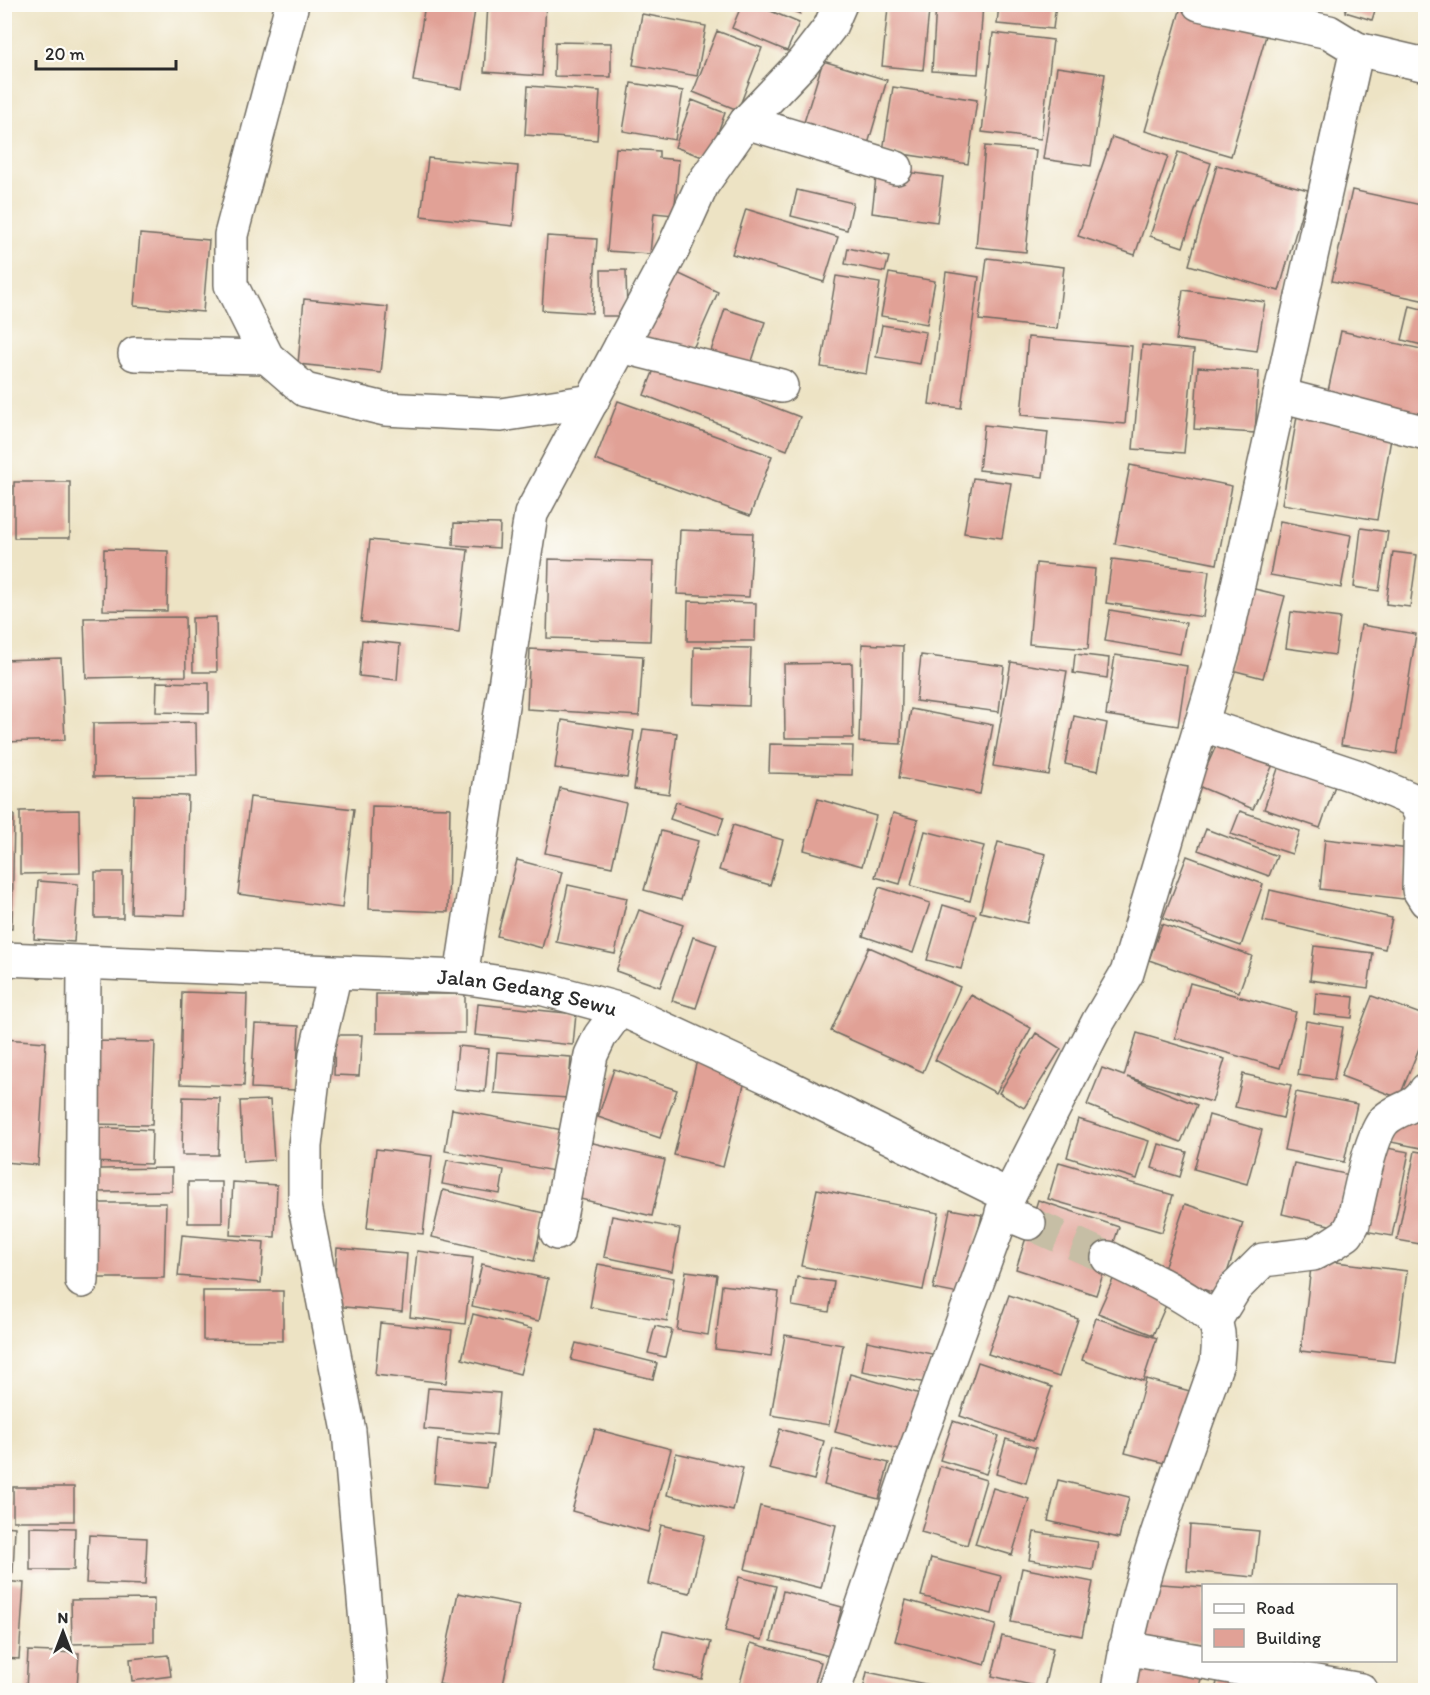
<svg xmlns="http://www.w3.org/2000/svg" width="1430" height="1695" viewBox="0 0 1430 1695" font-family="Itim,sans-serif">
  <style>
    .building { fill: #e1a196 }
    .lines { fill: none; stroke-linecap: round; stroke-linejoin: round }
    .minor-tunnel { stroke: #c6bea5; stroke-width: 33; stroke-dasharray: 33 16; stroke-linecap: butt }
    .minor-casing { stroke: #6f6b61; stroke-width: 36 }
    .minor { stroke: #fff; stroke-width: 33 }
    .labels { text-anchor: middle; stroke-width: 4.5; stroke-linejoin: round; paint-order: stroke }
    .street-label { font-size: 22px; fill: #2b2b2b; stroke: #fdfcf7 }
  </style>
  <rect width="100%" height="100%" fill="#fdfcf7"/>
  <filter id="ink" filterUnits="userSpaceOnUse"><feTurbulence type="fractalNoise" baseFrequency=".0167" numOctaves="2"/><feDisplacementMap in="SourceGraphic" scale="12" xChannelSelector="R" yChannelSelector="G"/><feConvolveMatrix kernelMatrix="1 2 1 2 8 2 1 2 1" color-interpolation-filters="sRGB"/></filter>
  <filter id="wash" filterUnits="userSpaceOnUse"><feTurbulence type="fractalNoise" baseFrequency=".008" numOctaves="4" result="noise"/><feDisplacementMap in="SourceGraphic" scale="24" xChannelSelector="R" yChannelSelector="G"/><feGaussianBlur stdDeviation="1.35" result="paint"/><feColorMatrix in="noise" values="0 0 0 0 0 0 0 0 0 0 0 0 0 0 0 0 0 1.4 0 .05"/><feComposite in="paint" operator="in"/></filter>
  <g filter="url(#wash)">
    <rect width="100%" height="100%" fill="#ede3c4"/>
    <g id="blocks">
      <path class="building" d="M 317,4 L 361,4 L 361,8 L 317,8 Z
        M 425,4 L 476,4 L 462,89 L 413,81 Z
        M 488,4 L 546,4 L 542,76 L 484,72 Z
        M 742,4 L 754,4 L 799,23 L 787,51 L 732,28 Z
        M 778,4 L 804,4 L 800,14 Z
        M 936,4 L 983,4 L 978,74 L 932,71 Z
        M 999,4 L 1056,4 L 1053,29 L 997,24 Z
        M 1347,4 L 1377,4 L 1372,20 L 1345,12 Z
        M 888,7 L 929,11 L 923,70 L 882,66 Z
        M 1181,7 L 1267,32 L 1231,156 L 1145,131 Z
        M 642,14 L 706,26 L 697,76 L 633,65 Z
        M 717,31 L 762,48 L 738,110 L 693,92 Z
        M 993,33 L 1053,40 L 1041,139 L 982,132 Z
        M 555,42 L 611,43 L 611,77 L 554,76 Z
        M 823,61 L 887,80 L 866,151 L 801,132 Z
        M 1057,67 L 1105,74 L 1091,166 L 1043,159 Z
        M 631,83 L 683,91 L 675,140 L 623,131 Z
        M 528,86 L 600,91 L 597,140 L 525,135 Z
        M 893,87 L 977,100 L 968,164 L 883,151 Z
        M 692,100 L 725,113 L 708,159 L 675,147 Z
        M 1112,137 L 1168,156 L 1135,255 L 1078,236 Z
        M 985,146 L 1036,150 L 1026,252 L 976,247 Z
        M 616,148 L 659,151 L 659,158 L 679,160 L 674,215 L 654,213 L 650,254 L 607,251 Z
        M 1178,152 L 1211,163 L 1183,247 L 1150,236 Z
        M 428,158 L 518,166 L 513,226 L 421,216 Z
        M 1217,165 L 1308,190 L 1279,291 L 1189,265 Z
        M 877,168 L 943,177 L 937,222 L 872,213 Z
        M 797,190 L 853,203 L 847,230 L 791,216 Z
        M 1352,190 L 1426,206 L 1426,301 L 1332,281 Z
        M 746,209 L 838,237 L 824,282 L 732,254 Z
        M 140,234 L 209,240 L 203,312 L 134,306 Z
        M 547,236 L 597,239 L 592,313 L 542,310 Z
        M 848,248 L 889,257 L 885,272 L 845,264 Z
        M 987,258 L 1064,267 L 1057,329 L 979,320 Z
        M 601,270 L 626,270 L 627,316 L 602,316 Z
        M 673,271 L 718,292 L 688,360 L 642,339 Z
        M 946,272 L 979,277 L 961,408 L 929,404 Z
        M 889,273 L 935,281 L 927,324 L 881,316 Z
        M 836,276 L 880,283 L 866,374 L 821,367 Z
        M 1183,290 L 1265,302 L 1257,351 L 1176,340 Z
        M 304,299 L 388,307 L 381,373 L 298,364 Z
        M 1410,306 L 1426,310 L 1426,346 L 1402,340 Z
        M 725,309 L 765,322 L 748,373 L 708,360 Z
        M 882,325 L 926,332 L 920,364 L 876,357 Z
        M 1341,331 L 1426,350 L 1426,427 L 1325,405 Z
        M 1028,337 L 1132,346 L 1125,424 L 1021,415 Z
        M 1142,345 L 1194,350 L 1184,453 L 1133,449 Z
        M 657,362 L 800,417 L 787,450 L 644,395 Z
        M 1198,367 L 1259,371 L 1255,433 L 1194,429 Z
        M 618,401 L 772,456 L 750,516 L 595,460 Z
        M 1297,416 L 1392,433 L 1377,520 L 1282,504 Z
        M 984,425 L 1048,432 L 1043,477 L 979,470 Z
        M 1130,465 L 1232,486 L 1217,564 L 1115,544 Z
        M 973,478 L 1011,483 L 1002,538 L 964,533 Z
        M 14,482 L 70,482 L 70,538 L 14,538 Z
        M 1280,521 L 1351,535 L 1341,588 L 1270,575 Z
        M 454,523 L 500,524 L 499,548 L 453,545 Z
        M 1361,528 L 1388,532 L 1379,591 L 1354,587 Z
        M 680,530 L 753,533 L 749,597 L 677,594 Z
        M 370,540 L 468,550 L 459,632 L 361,622 Z
        M 104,549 L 168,551 L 167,611 L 103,610 Z
        M 1393,552 L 1417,555 L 1410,607 L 1386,604 Z
        M 549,559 L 653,562 L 650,641 L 547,638 Z
        M 1112,559 L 1209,571 L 1203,617 L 1106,603 Z
        M 1036,563 L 1095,569 L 1088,649 L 1029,644 Z
        M 1250,588 L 1285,596 L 1263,678 L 1228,669 Z
        M 688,601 L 756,603 L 755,641 L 687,641 Z
        M 1110,610 L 1186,623 L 1180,654 L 1105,641 Z
        M 1291,612 L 1340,618 L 1335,655 L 1286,648 Z
        M 185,617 L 186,676 L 86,678 L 84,618 Z
        M 216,617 L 217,672 L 193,672 L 192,618 Z
        M 1361,625 L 1416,634 L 1397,754 L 1341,745 Z
        M 362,640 L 400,644 L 397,680 L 359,676 Z
        M 862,644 L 903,646 L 901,744 L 859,742 Z
        M 694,647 L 751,648 L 749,706 L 693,704 Z
        M 530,649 L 643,656 L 639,716 L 527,709 Z
        M 1075,654 L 1109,658 L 1107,678 L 1073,673 Z
        M 921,655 L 1004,666 L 999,712 L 916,701 Z
        M 1115,655 L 1187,666 L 1178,726 L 1106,715 Z
        M 61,658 L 65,740 L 4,742 L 4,660 Z
        M 1011,662 L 1067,671 L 1049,775 L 993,766 Z
        M 852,663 L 853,738 L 785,738 L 784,664 Z
        M 157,682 L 209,683 L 209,713 L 156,712 Z
        M 911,709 L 993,725 L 980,794 L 899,778 Z
        M 1074,716 L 1107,723 L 1098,771 L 1065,764 Z
        M 562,720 L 634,731 L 627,778 L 555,768 Z
        M 196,722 L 197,776 L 93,777 L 93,723 Z
        M 643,729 L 677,733 L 669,794 L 634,789 Z
        M 1220,737 L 1275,760 L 1253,809 L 1198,786 Z
        M 770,744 L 853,746 L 852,775 L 769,773 Z
        M 1282,757 L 1338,777 L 1320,828 L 1264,809 Z
        M 560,788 L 626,803 L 612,867 L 545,853 Z
        M 134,795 L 188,796 L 185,915 L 131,913 Z
        M 250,797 L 354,809 L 342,908 L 238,894 Z
        M 818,799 L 876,816 L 862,866 L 804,850 Z
        M 676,802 L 724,817 L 718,835 L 670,819 Z
        M 372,806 L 450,808 L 448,912 L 369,909 Z
        M 79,810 L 80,873 L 20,874 L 20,811 Z
        M 1240,811 L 1300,831 L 1292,854 L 1231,834 Z
        M 893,813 L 918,820 L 900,884 L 875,877 Z
        M 4,815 L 14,815 L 12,929 L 4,929 Z
        M 733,825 L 783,840 L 770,885 L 719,870 Z
        M 1206,829 L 1277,856 L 1269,876 L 1198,850 Z
        M 661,831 L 698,841 L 681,900 L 644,890 Z
        M 925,831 L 984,846 L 970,901 L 911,886 Z
        M 1325,839 L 1409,849 L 1403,899 L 1320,889 Z
        M 998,842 L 1046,854 L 1027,923 L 980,912 Z
        M 1187,856 L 1263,884 L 1241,946 L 1163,918 Z
        M 517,860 L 562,872 L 542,948 L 497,936 Z
        M 95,872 L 123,872 L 123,918 L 95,918 Z
        M 38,881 L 78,884 L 74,942 L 34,939 Z
        M 568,885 L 627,898 L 615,954 L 556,942 Z
        M 879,887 L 930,903 L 913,953 L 863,936 Z
        M 1270,890 L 1392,918 L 1385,949 L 1263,921 Z
        M 943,905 L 976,915 L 961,969 L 927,960 Z
        M 639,910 L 683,925 L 660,987 L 616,971 Z
        M 1162,924 L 1252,956 L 1239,992 L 1149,960 Z
        M 693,937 L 717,945 L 696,1008 L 672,1001 Z
        M 1314,946 L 1373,953 L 1368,988 L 1310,980 Z
        M 869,947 L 960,987 L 923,1072 L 831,1031 Z
        M 1190,983 L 1296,1012 L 1280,1068 L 1175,1038 Z
        M 182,992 L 247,994 L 244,1086 L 180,1084 Z
        M 1316,993 L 1354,997 L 1352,1018 L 1314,1014 Z
        M 376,994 L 465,994 L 465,1033 L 376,1033 Z
        M 971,995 L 1031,1028 L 996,1093 L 935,1060 Z
        M 1372,996 L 1426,1016 L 1426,1031 L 1399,1098 L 1341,1076 Z
        M 478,1004 L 576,1014 L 573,1045 L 475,1035 Z
        M 1306,1021 L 1343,1027 L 1334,1080 L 1298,1075 Z
        M 255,1024 L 299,1026 L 296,1090 L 251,1088 Z
        M 1036,1033 L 1061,1049 L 1024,1108 L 999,1093 Z
        M 1137,1033 L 1225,1059 L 1212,1102 L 1127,1077 L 1197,1105 L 1181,1142 L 1087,1105 L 1102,1068 L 1124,1076 Z
        M 335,1035 L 362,1035 L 359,1076 L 334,1075 Z
        M 4,1039 L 46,1042 L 38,1165 L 4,1162 Z
        M 90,1041 L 155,1042 L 152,1125 L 87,1124 Z
        M 458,1046 L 489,1049 L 485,1092 L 454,1089 Z
        M 497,1052 L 571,1057 L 568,1098 L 494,1093 Z
        M 697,1060 L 747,1073 L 723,1167 L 674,1155 Z
        M 614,1069 L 677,1090 L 660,1138 L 598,1117 Z
        M 1243,1074 L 1291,1085 L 1283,1118 L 1235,1107 Z
        M 1296,1092 L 1357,1104 L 1344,1162 L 1284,1150 Z
        M 183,1097 L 220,1098 L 218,1155 L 182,1155 Z
        M 270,1100 L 274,1160 L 243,1162 L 240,1101 Z
        M 452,1109 L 568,1131 L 559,1172 L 445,1151 Z
        M 1209,1115 L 1262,1130 L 1247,1184 L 1194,1169 Z
        M 1395,1118 L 1426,1124 L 1426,1149 L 1391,1142 Z
        M 1078,1119 L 1149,1141 L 1137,1179 L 1067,1157 Z
        M 90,1127 L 152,1130 L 151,1164 L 89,1162 Z
        M 589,1142 L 665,1160 L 652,1216 L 576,1198 Z
        M 1159,1144 L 1187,1152 L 1180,1177 L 1152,1168 Z
        M 1376,1146 L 1409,1152 L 1392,1236 L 1359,1230 Z
        M 376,1149 L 432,1156 L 423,1234 L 367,1228 Z
        M 1415,1151 L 1426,1153 L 1426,1245 L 1397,1240 Z
        M 447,1160 L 504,1170 L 500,1194 L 442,1184 Z
        M 1059,1162 L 1173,1195 L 1162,1232 L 1048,1199 Z
        M 1294,1163 L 1350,1175 L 1338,1227 L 1282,1214 Z
        M 172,1168 L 172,1191 L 99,1192 L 99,1169 Z
        M 188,1182 L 222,1182 L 222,1223 L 188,1223 Z
        M 233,1182 L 277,1185 L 275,1237 L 230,1235 Z
        M 817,1189 L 939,1213 L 923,1290 L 801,1266 Z
        M 443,1190 L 544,1213 L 534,1261 L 432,1237 Z
        M 1038,1200 L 1119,1227 L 1096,1295 L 1016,1269 Z
        M 93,1203 L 166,1203 L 164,1278 L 93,1278 Z
        M 1185,1204 L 1243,1223 L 1220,1295 L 1162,1275 Z
        M 950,1209 L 982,1215 L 964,1295 L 933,1289 Z
        M 612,1216 L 680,1229 L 672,1271 L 604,1257 Z
        M 182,1235 L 264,1242 L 261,1283 L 178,1276 Z
        M 337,1248 L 407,1254 L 402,1312 L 333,1306 Z
        M 417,1251 L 473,1258 L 465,1324 L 410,1317 Z
        M 1312,1259 L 1407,1271 L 1395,1362 L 1301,1351 Z
        M 482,1264 L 548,1279 L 539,1321 L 472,1306 Z
        M 598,1264 L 674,1278 L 667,1321 L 590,1307 Z
        M 686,1271 L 717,1275 L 708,1335 L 677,1330 Z
        M 1115,1275 L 1170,1296 L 1153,1335 L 1098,1313 Z
        M 797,1277 L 834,1282 L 829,1312 L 792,1306 Z
        M 722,1285 L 779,1292 L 771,1356 L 715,1349 Z
        M 203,1291 L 283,1291 L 283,1341 L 203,1340 Z
        M 1009,1295 L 1078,1319 L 1059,1377 L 988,1354 Z
        M 473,1314 L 532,1329 L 520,1374 L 462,1359 Z
        M 1096,1318 L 1157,1338 L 1143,1381 L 1082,1360 Z
        M 380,1323 L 452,1330 L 446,1383 L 375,1375 Z
        M 655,1326 L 672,1330 L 665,1357 L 648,1353 Z
        M 785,1335 L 843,1345 L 829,1425 L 771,1415 Z
        M 867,1341 L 932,1354 L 926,1383 L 862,1371 Z
        M 576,1343 L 657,1363 L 653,1379 L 571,1360 Z
        M 978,1362 L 1052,1387 L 1033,1441 L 960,1416 Z
        M 850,1374 L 924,1395 L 909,1452 L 835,1432 Z
        M 1146,1379 L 1197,1393 L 1176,1466 L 1125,1453 Z
        M 428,1388 L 500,1393 L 496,1435 L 424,1429 Z
        M 953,1421 L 999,1436 L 986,1474 L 940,1460 Z
        M 595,1429 L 671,1449 L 648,1532 L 572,1511 Z
        M 780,1429 L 824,1441 L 814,1480 L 769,1469 Z
        M 1006,1439 L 1036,1448 L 1026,1483 L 996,1474 Z
        M 438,1440 L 493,1445 L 488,1488 L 434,1483 Z
        M 833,1449 L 889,1463 L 879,1499 L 824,1485 Z
        M 676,1453 L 743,1468 L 733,1511 L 667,1495 Z
        M 940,1466 L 986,1480 L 967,1545 L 921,1532 Z
        M 1058,1480 L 1129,1497 L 1119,1538 L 1048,1521 Z
        M 13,1487 L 74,1487 L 74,1521 L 13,1521 Z
        M 993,1488 L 1029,1499 L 1012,1555 L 975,1544 Z
        M 760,1506 L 836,1525 L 821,1588 L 745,1569 Z
        M 661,1525 L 704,1535 L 690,1593 L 648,1584 Z
        M 1190,1525 L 1259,1531 L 1254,1577 L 1187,1571 Z
        M 4,1526 L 15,1527 L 13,1573 L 4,1572 Z
        M 30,1527 L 75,1528 L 74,1570 L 30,1570 Z
        M 1034,1532 L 1098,1542 L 1093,1570 L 1029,1560 Z
        M 89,1535 L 147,1538 L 145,1585 L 86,1583 Z
        M 931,1558 L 1001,1576 L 992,1614 L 921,1596 Z
        M 1022,1568 L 1093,1582 L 1082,1636 L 1011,1622 Z
        M 739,1577 L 776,1586 L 762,1640 L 725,1631 Z
        M 4,1581 L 24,1583 L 19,1659 L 4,1658 Z
        M 1146,1583 L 1204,1587 L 1204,1644 L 1142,1640 Z
        M 783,1591 L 842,1607 L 829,1656 L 771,1641 Z
        M 458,1593 L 519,1605 L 502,1690 L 472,1690 L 439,1684 Z
        M 154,1599 L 154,1642 L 72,1644 L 71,1600 Z
        M 906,1600 L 996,1625 L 985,1665 L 895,1641 Z
        M 663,1631 L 711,1642 L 702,1679 L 654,1669 Z
        M 1002,1636 L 1053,1648 L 1044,1688 L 992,1676 Z
        M 751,1643 L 821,1662 L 813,1690 L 738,1690 Z
        M 28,1651 L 79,1653 L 77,1690 L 26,1690 Z
        M 168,1655 L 171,1676 L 132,1681 L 130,1659 Z
        M 1142,1656 L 1203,1672 L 1198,1690 L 1133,1690 Z
        M 867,1672 L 950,1689 L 950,1690 L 863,1690 Z
        M 1219,1674 L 1277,1690 L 1215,1690 Z"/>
    </g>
  </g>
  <g filter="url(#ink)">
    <use href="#blocks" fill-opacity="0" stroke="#6f6b61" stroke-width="1.5"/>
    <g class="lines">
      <path class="minor-tunnel" d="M 1029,1223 L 1108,1258"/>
      <defs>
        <g id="minor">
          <path d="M 292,4 L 231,235 L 231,285 L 267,357 L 305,390 L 385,409 L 501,415 L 592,401"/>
          <path d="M 1357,49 L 1426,65"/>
          <path d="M 746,122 L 896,168"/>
          <path d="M 621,346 L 781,386"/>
          <path d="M 135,354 L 267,357"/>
          <path d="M 1280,395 L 1426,433"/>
          <path d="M 1201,724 L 1359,777 L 1413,800 L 1421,814 L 1419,890 L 1426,901"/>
          <path id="s1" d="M 4,959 L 461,977 L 544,989 L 625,1011 L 770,1078 L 1009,1196"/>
          <path d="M 335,973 L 316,1054 L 305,1146 L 305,1206 L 349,1431 L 372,1690"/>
          <path d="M 461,977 L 531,514 L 674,247 L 702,185 L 746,122 L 803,62 L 830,27 L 840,4"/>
          <path d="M 1002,1212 L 1029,1223"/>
          <path d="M 557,1233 L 591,1055 L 600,1036 L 619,1010"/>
          <path d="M 1108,1258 C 1133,1270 1198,1300 1214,1321 C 1221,1332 1218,1351 1217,1363 C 1180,1471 1135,1577 1119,1690"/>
          <path d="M 82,1281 L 84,964"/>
          <path d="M 1214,1322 L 1235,1288 L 1263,1260 L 1313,1254 L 1332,1244 L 1347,1234 L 1353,1224 C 1358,1202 1370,1135 1385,1120 C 1399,1107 1416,1109 1426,1090"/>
          <path d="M 1125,1648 L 1361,1690"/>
          <path d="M 834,1690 L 913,1457 L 1009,1196 L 1098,1022 L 1127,973 L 1224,648 L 1357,49 L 1329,32 L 1199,4"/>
        </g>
      </defs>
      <use href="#minor" class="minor-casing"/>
      <use href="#minor" class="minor"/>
    </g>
  </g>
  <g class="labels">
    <g class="street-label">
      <text dy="8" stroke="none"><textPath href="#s1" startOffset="525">Jalan Gedang Sewu</textPath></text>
    </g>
  </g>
  <rect width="1430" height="1695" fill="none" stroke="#fdfcf7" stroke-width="24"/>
  <rect x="1202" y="1584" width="195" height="78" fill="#fdfcf7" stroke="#a9a8a5" stroke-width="1.5"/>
  <rect x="1214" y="1604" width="30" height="9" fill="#ffffff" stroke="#a9a8a5" stroke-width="1.5"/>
  <text x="1256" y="1614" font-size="18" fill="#2b2b2b">Road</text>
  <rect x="1214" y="1629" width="30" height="18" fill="#e1a196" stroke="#a9a8a5" stroke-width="1.5"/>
  <text x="1256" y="1644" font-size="18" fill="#2b2b2b">Building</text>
  <g transform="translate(63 1632)" stroke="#fdfcf7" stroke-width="4.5" paint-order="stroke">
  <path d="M0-4.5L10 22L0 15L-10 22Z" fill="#2b2b2b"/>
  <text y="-9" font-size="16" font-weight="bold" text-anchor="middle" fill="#2b2b2b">N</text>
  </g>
  <path d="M36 60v9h140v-9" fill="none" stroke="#2b2b2b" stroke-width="3"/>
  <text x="45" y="60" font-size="18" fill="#2b2b2b" stroke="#fdfcf7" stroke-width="4.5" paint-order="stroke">20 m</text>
</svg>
